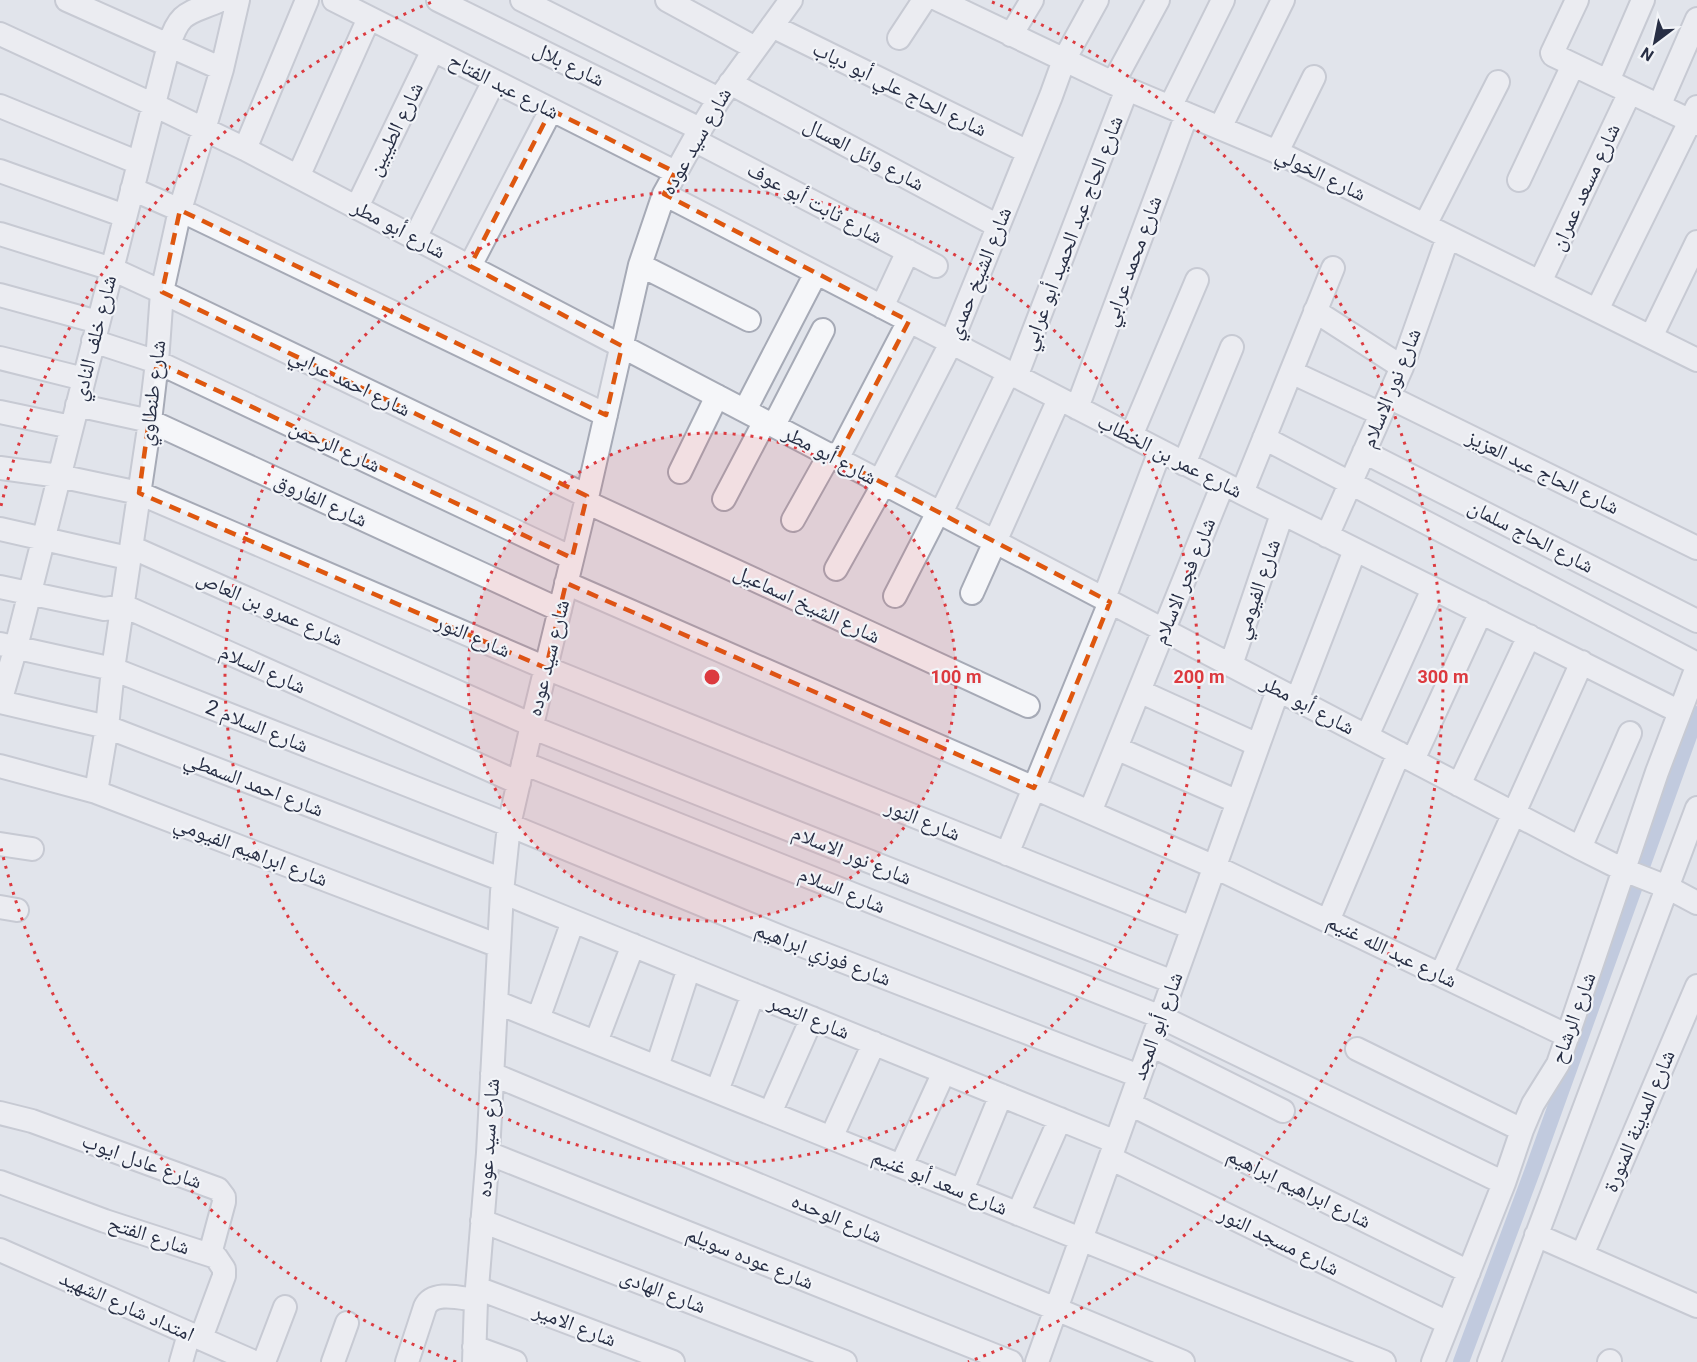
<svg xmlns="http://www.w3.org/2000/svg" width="1697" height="1362" viewBox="0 0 1697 1362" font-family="Roboto,'Noto Naskh Arabic',sans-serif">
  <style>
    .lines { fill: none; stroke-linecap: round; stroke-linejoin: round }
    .canal { stroke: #99accf; stroke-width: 16 }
    .minor-casing { stroke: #a6aab6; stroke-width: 26 }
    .minor { stroke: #f5f6f9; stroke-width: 22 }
    .marked { fill: none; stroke: #de570f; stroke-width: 4.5; stroke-dasharray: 12 8; stroke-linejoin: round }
    .ring { fill: none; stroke: #dc3a3f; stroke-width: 3; stroke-dasharray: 3 6 }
    .labels { text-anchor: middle; stroke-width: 4.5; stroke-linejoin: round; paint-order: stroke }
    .street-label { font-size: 21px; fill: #282f45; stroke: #f2f4f8 }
    .centre { fill: #dc3a3f; stroke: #f2f4f8; stroke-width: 3 }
    .ring-label { font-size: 18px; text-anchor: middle; font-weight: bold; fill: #dc3a3f; stroke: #f2f4f8; stroke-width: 4.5; stroke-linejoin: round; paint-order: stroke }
  </style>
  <rect width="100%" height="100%" fill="#e1e4eb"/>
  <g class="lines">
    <path class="canal" d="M 1461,1362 L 1532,1172 L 1697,714"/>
    <defs>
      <path id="minor" d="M 67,0 L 222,69
        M 221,0 C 190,14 180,9 169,45 L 16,647 L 0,702 L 107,727 L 503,880
        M 334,0 L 675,172
        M 438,0 L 700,129
        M 522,0 L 719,99
        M 667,0 L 755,48
        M 939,0 L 1113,83 L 1277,152 L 1697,360
        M 1577,0 L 1552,53 L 1553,55 L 1697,124
        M 772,26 L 1028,152
        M 0,34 L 154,105 L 245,149 L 1580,848 L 1624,870 L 1667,887 L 1697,903
        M 1011,35 L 1032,0
        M 899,38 L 924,0
        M 1608,81 L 1643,0
        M 730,83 L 998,226
        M 1113,83 L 1158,0
        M 0,106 L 139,163
        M 1659,106 L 1697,19
        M 1170,107 L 1223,0
        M 1220,128 L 1283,0
        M 694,140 L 936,266
        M 245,149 L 307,0
        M 1277,152 L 1314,77
        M 0,171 L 125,216
        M 298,177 L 369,18
        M 1519,180 L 1573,65
        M 132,189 L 180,210 L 606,415
        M 664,194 L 1242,493 L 1680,712
        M 357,207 L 433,50
        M 1425,225 L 1498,82
        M 0,234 L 112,269 L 162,292 L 587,496
        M 415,238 L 494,81
        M 640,265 L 749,320
        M 470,266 L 551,110
        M 1540,282 L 1630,92
        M 0,295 L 98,322
        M 882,307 L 908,251
        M 1597,310 L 1697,107
        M 1315,311 L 1402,367
        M 1651,337 L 1697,242
        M 93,341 L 157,362 L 572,558
        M 0,358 L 84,379
        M 1291,372 L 1381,414
        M 1016,377 L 1127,89
        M 1389,397 L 1697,548
        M 77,405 L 150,421 L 560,610
        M 1077,408 L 1187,114
        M 745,410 L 816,273
        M 0,412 L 71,427
        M 774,425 L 823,330
        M 1131,436 L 1197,280
        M 1264,438 L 1697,664
        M 1364,452 L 1697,621
        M 837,459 L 909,321
        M 1184,464 L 1232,347
        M 0,468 L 59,476 L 139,493 L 546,668 L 1192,928
        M 680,472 L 717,396
        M 880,481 L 951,343 L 1051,96 L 1064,60 L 1097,0
        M 1242,493 L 1333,268
        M 724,499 L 765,421
        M 586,502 L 1028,706
        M 941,513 L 1008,373
        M 793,520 L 830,454
        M 0,529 L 119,556 C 127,556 132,550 140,551 L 532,725
        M 1327,536 L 1402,367 L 1448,237
        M 836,569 L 884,483
        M 566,583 L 1215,867 L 1568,1036
        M 0,587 L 104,609 L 124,606 L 519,783
        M 972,593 L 1059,399
        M 895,596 L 938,512
        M 1104,598 L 1160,451
        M 0,644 L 113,669 L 509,825 L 783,938 L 1139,1076
        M 1231,665 L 1282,514
        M 1139,691 L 1258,745
        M 1297,700 L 1355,550
        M 531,727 L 1173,982
        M 1367,736 L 1433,589
        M 1116,748 L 1238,802
        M 1413,760 L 1481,612
        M 523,763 L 1161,1017 L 1504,1183
        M 0,766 L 96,792 L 499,946
        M 1459,785 L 1529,636
        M 96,792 L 107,727 L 113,669 L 150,421 L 157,362 L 162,292 L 180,210 L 222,69 L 238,0
        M 1090,812 L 1223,484
        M 0,844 L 32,849
        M 1580,848 L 1630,733
        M 1007,854 L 1110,602
        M 502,892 L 1116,1142
        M 0,907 L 17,910
        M 1328,921 L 1399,753
        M 1441,975 L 1582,662
        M 496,1002 L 1384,1362
        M 538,1019 L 573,921
        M 596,1042 L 633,945
        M 1151,1045 L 1283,1111
        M 1357,1049 L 1522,1130
        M 657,1067 L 689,968
        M 492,1074 L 1183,1362
        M 717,1091 L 753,994
        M 1130,1104 L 1469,1272
        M 0,1113 L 32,1121 L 218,1189 L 224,1197 L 224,1202 L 210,1254
        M 770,1113 L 812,1018
        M 831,1138 L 874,1043
        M 488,1153 L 1011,1362
        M 1110,1158 L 1448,1323
        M 901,1166 L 944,1072
        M 0,1182 L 105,1221 L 216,1257 L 224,1269 L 224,1276 L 201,1338
        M 962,1190 L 1001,1095
        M 1018,1214 L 1060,1119
        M 482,1221 L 845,1362
        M 1536,1235 L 1697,1306
        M 0,1250 L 254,1362
        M 1582,1255 L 1697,986
        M 477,1288 L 673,1362
        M 474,1347 L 515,1362
        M 181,1362 L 189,1334
        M 264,1362 L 285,1307
        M 333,1362 L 347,1323
        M 407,1362 L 425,1307 C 433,1290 460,1298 476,1300
        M 474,1362 L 476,1300 L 488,1153 L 502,892 L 509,825 L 532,725 L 586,502 L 640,265 L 664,194 L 694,140 L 719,99 L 791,0
        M 1037,1362 L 1278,690
        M 1433,1362 L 1504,1183 L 1522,1130 L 1533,1104 L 1558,1064 L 1657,772 L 1697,667
        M 1489,1362 L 1697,808
        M 1609,1362 L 1610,1361"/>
    </defs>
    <use href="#minor" class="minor-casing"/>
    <use href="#minor" class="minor"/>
  </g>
  <path d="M0 0H1697V1362H0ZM 551,110 L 675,172 L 664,194 L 909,321 L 837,459 L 1110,602 L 1034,788 L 566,583 L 546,668 L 139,493 L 157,362 L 572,558 L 587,496 L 162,292 L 180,210 L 606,415 L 622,346 L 470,266 Z" fill="#e1e4eb" fill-opacity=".55" fill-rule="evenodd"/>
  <path class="marked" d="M 551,110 L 675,172 L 664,194 L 909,321 L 837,459 L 1110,602 L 1034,788 L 566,583 L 546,668 L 139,493 L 157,362 L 572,558 L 587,496 L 162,292 L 180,210 L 606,415 L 622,346 L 470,266 Z"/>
  <circle cx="712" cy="677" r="244" fill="#dc3a3f" fill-opacity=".12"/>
  <g class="ring">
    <circle cx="712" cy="677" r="244"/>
    <circle cx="712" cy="677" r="487"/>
    <path d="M456 1362A731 731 0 0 1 1 848M1 506A731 731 0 0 1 432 2M992 2A731 731 0 0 1 968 1362"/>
  </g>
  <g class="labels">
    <g class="street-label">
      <text transform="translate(569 64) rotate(26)" y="7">شارع بلال</text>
      <text transform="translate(504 86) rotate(27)" y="7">شارع عبد الفتاح</text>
      <text transform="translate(900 89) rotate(26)" y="7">شارع الحاج علي أبو دياب</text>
      <text transform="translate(395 129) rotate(-64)" y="7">شارع الطيبين</text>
      <text transform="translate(696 141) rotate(-60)" y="7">شارع سيد عوده</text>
      <text transform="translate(864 154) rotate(28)" y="7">شارع وائل العسال</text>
      <text transform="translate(1321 174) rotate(26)" y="7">شارع الخولي</text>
      <text transform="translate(1585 187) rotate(-65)" y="7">شارع مسعد عمران</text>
      <text transform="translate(815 203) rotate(28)" y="7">شارع ثابت أبو عوف</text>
      <text transform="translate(399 229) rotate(28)" y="7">شارع أبو مطر</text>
      <text transform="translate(1072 233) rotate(-69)" y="7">شارع الحاج عبد الحميد أبو عرابي</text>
      <text transform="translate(1132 261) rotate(-70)" y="7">شارع محمد عرابي</text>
      <text transform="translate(979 273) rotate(-68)" y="7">شارع الشيخ حمدي</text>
      <text transform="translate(94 338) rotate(-76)" y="7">شارع خلف النادي</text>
      <text transform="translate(350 382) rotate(26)" y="7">شارع احمد عرابي</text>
      <text transform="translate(1391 388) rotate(-68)" y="7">شارع نور الاسلام</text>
      <text transform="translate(152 393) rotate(-83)" y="7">شارع طنطاوي</text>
      <text transform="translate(335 446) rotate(25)" y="7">شارع الرحمن</text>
      <text transform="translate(830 455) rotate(28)" y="7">شارع أبو مطر</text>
      <text transform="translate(1170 456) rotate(27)" y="7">شارع عمر بن الخطاب</text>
      <text transform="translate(1543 472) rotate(26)" y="7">شارع الحاج عبد العزيز</text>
      <text transform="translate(321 500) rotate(25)" y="7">شارع الفاروق</text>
      <text transform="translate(1531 536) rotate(27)" y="7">شارع الحاج سلمان</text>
      <text transform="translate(1184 581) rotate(-68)" y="7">شارع فجر الاسلام</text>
      <text transform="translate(1257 589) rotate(-71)" y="7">شارع الفيومي</text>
      <text transform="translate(807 604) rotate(25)" y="7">شارع الشيخ اسماعيل</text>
      <text transform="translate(270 608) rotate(24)" y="7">شارع عمرو بن العاص</text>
      <text transform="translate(473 636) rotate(23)" y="7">شارع النور</text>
      <text transform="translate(548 658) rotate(-76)" y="7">شارع سيد عوده</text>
      <text transform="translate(263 669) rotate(24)" y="7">شارع السلام</text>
      <text transform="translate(1308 705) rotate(28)" y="7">شارع أبو مطر</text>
      <text transform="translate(257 726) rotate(22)" y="7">شارع السلام 2</text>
      <text transform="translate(254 784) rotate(21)" y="7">شارع احمد السمطي</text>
      <text transform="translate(923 820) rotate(22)" y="7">شارع النور</text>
      <text transform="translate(251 851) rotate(21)" y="7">شارع ابراهيم الفيومي</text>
      <text transform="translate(852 855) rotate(22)" y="7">شارع نور الاسلام</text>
      <text transform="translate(842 890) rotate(22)" y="7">شارع السلام</text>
      <text transform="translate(1392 951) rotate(26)" y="7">شارع عبد الله غنيم</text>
      <text transform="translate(823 954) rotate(21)" y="7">شارع فوزي ابراهيم</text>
      <text transform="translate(809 1017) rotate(22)" y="7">شارع النصر</text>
      <text transform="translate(1573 1018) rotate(-70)" y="7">شارع الرشاح</text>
      <text transform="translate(1157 1026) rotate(-70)" y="7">شارع أبو المجد</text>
      <text transform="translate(1639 1121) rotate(-67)" y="7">شارع المدينة المنورة</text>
      <text transform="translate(488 1138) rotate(-86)" y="7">شارع سيد عوده</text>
      <text transform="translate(142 1161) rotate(20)" y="7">شارع عادل ايوب</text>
      <text transform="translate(940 1182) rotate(22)" y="7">شارع سعد أبو غنيم</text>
      <text transform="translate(1299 1188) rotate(26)" y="7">شارع ابراهيم ابراهيم</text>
      <text transform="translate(837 1218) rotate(23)" y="7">شارع الوحده</text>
      <text transform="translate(149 1235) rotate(18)" y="7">شارع الفتح</text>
      <text transform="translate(1279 1241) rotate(26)" y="7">شارع مسجد النور</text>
      <text transform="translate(750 1258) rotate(22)" y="7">شارع عوده سويلم</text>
      <text transform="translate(663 1291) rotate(21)" y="7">شارع الهادى</text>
      <text transform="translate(127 1306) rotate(24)" y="7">امتداد شارع الشهيد</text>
      <text transform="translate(575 1325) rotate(21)" y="7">شارع الامير</text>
    </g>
  </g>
  <circle cx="712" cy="677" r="9" class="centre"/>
  <g class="ring-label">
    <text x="956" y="683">100 m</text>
    <text x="1199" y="683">200 m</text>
    <text x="1443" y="683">300 m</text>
  </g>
  <g transform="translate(1655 42) rotate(212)" stroke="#f2f4f8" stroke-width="4.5" paint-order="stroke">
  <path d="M0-4.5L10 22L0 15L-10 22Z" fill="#282f45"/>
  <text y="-9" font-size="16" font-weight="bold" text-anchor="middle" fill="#282f45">N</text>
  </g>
</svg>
